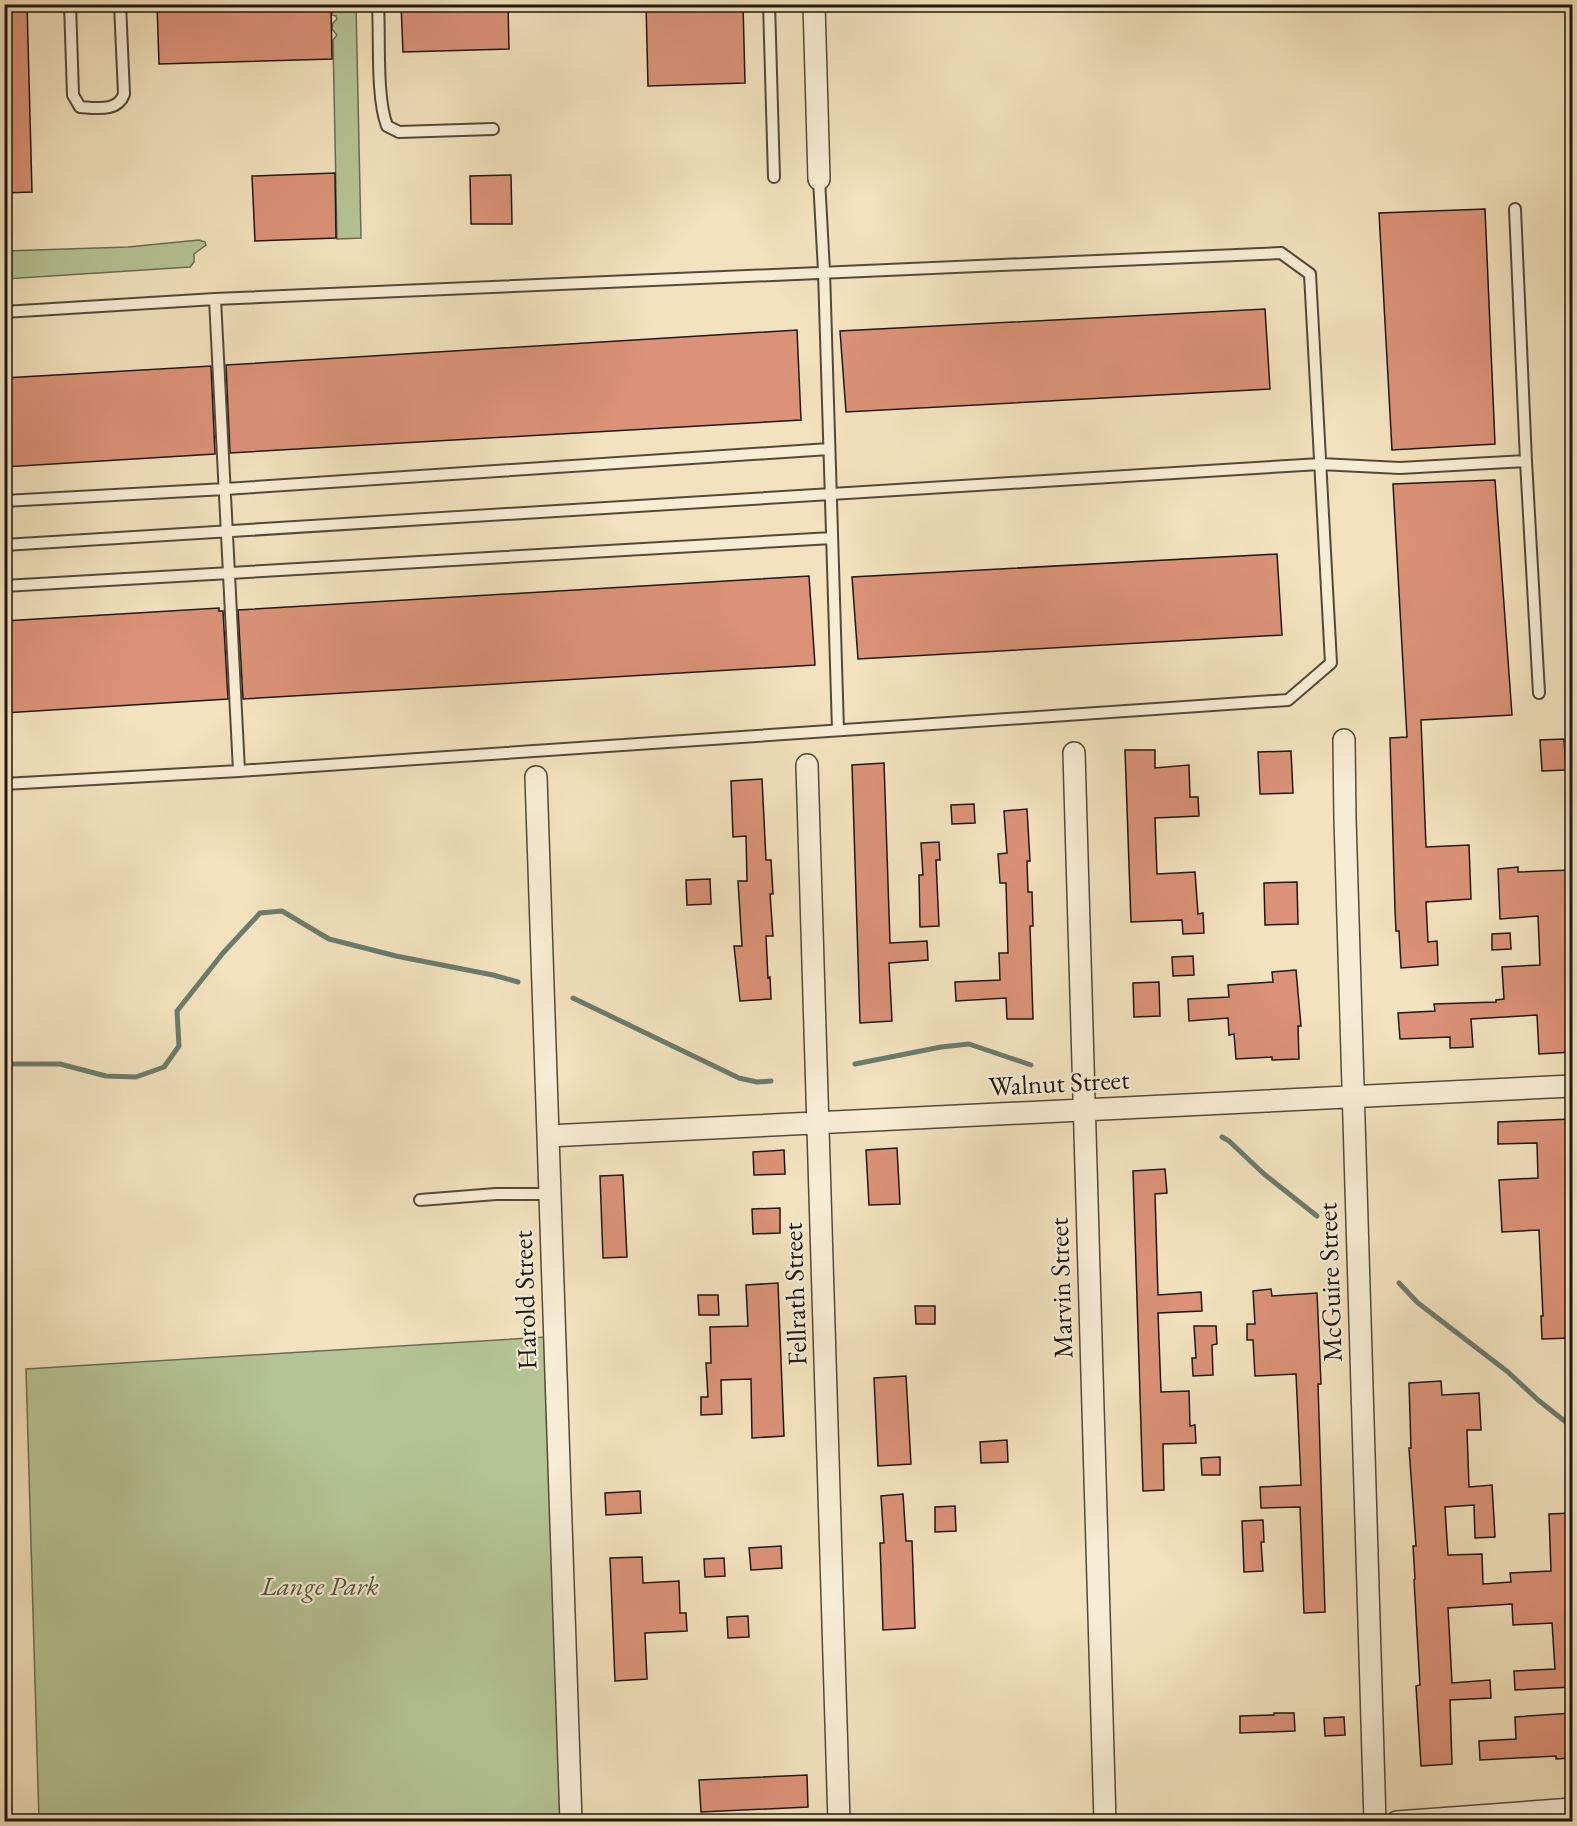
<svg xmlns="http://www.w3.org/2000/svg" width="1577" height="1826" viewBox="0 0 1577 1826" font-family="'EB Garamond',serif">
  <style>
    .green { fill: #b5c495; stroke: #6a6e52; stroke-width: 1.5 }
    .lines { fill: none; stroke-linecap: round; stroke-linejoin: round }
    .stream { stroke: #6a7c6d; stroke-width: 5 }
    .building { fill: #db9278; stroke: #1f180f; stroke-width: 1.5 }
    .service-casing { stroke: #544a3a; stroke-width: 14 }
    .minor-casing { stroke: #544a3a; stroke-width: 24 }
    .service { stroke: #f7ecd4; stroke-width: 10 }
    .minor { stroke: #f7ecd4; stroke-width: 21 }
    .labels { text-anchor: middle; stroke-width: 4.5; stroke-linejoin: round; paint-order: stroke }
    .street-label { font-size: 27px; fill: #1f180f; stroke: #f7ecd4 }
    .park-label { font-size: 27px; font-style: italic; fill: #54543e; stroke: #f7ecd4 }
  </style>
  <rect width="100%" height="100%" fill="#f2e2bd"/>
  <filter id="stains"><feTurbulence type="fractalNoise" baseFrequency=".00333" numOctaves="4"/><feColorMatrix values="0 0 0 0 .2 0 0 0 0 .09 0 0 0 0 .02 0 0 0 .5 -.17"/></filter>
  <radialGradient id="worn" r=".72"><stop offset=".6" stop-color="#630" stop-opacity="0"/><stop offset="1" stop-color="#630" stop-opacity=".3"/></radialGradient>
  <path class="green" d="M 332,5 L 356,5 L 361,238 L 337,239 L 333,40 L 337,35 L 332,29 L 333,23 L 337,19 L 336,16 L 332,15 Z
    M 199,240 L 205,242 L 206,245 L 194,254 L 194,262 L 190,267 L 5,279 L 5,251 L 128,247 Z
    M 546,1337 L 564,1821 L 39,1821 L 26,1369 Z"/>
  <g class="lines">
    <path class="stream" d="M 573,998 L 739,1078 L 757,1082 L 771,1081
      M 4,1064 L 60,1064 L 106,1076 L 136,1077 L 164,1067 L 179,1046 L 177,1011 L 223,953 L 260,913 L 282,911 L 329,939 L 396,956 L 493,975 L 518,982
      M 855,1064 L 941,1047 L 969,1044 L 1031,1065
      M 1222,1137 L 1229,1141 L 1264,1174 L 1317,1216
      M 1399,1283 L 1418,1303 L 1508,1372 L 1538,1400 L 1572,1427"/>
  </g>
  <path class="building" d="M 4,4 L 27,4 L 32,192 L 4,193 Z
    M 157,4 L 331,4 L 332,59 L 159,64 Z
    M 401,4 L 508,4 L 509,49 L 403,52 Z
    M 646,4 L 743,4 L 745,83 L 648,86 Z
    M 335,173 L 336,238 L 255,241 L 252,176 Z
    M 511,175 L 512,224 L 471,224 L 470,176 Z
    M 1485,209 L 1495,444 L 1392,450 L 1379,213 Z
    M 1265,309 L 1270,389 L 846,412 L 840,331 Z
    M 797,330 L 801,420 L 230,453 L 226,365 Z
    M 211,366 L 215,454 L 4,467 L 4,378 Z
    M 1495,480 L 1512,715 L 1421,720 L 1426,847 L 1469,845 L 1471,899 L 1426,902 L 1428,942 L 1437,941 L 1438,965 L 1401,968 L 1399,931 L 1396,931 L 1395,910 L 1390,738 L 1407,737 L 1393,484 Z
    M 1277,554 L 1282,635 L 858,659 L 852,577 Z
    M 809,576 L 815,665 L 243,699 L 238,610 Z
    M 219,608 L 219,611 L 223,611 L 228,699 L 4,713 L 4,621 Z
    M 1564,739 L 1566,770 L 1542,771 L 1540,740 Z
    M 1125,750 L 1155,750 L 1155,768 L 1189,765 L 1190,797 L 1198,797 L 1199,816 L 1155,818 L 1157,874 L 1195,872 L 1198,914 L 1203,913 L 1204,933 L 1183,934 L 1182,920 L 1131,922 Z
    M 1291,751 L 1293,793 L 1260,794 L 1258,752 Z
    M 884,763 L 890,943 L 927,941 L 928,960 L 889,963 L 892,1021 L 860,1023 L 852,765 Z
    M 762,779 L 766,860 L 771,860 L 773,894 L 770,894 L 773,936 L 766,936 L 768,978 L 770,977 L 771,999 L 740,1001 L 734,946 L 742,946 L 738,881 L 747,881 L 746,836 L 733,837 L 731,781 Z
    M 974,804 L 975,823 L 952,824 L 951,805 Z
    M 1027,809 L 1030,861 L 1027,861 L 1028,892 L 1032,892 L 1033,926 L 1030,926 L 1033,1019 L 1007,1019 L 1006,998 L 956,1001 L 955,982 L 1000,980 L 999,953 L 1008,953 L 1006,883 L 1000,883 L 998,854 L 1007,853 L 1004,811 Z
    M 939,842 L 940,860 L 936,860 L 939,926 L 920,927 L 919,875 L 923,875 L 921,843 Z
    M 1518,867 L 1518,872 L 1570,870 L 1572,1052 L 1539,1054 L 1537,1015 L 1471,1019 L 1473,1047 L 1450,1048 L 1450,1037 L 1400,1039 L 1398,1013 L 1435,1011 L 1434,1004 L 1496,1002 L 1496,1000 L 1504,999 L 1502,967 L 1540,965 L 1538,916 L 1500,919 L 1498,869 Z
    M 710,879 L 711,904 L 687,905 L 686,880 Z
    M 1297,882 L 1298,924 L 1265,925 L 1264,883 Z
    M 1510,933 L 1511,949 L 1492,950 L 1492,934 Z
    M 1193,956 L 1194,975 L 1173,976 L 1172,957 Z
    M 1296,970 L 1301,1026 L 1298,1026 L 1299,1059 L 1272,1060 L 1272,1057 L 1236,1059 L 1234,1034 L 1229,1035 L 1228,1018 L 1189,1021 L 1188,999 L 1229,997 L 1228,985 L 1273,982 L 1272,972 Z
    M 1159,982 L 1160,1016 L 1134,1017 L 1133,983 Z
    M 1571,1119 L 1571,1174 L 1567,1174 L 1569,1216 L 1572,1216 L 1572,1338 L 1542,1339 L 1541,1316 L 1543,1316 L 1539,1230 L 1502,1232 L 1499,1180 L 1538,1178 L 1537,1143 L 1498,1144 L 1498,1122 Z
    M 897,1148 L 900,1204 L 869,1205 L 866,1150 Z
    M 784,1150 L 785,1174 L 754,1175 L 753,1152 Z
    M 1165,1169 L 1167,1193 L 1155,1194 L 1158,1295 L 1201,1292 L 1202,1311 L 1158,1313 L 1161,1392 L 1189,1391 L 1190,1426 L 1195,1425 L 1196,1443 L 1163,1444 L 1164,1490 L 1143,1491 L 1133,1171 Z
    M 623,1175 L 627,1257 L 603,1258 L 600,1176 Z
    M 780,1208 L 780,1233 L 753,1234 L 752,1209 Z
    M 778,1283 L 784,1436 L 752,1438 L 751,1379 L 721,1380 L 722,1414 L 701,1415 L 701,1397 L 708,1397 L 706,1363 L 711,1363 L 710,1327 L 748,1326 L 746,1285 Z
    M 1271,1289 L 1272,1296 L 1317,1293 L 1321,1384 L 1318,1384 L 1325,1612 L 1304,1613 L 1300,1507 L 1261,1508 L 1260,1487 L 1301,1485 L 1296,1374 L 1255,1376 L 1253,1340 L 1247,1340 L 1247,1324 L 1255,1324 L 1253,1291 Z
    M 698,1295 L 718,1295 L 719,1315 L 699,1315 Z
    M 915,1306 L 935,1306 L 935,1324 L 916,1324 Z
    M 1194,1326 L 1216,1326 L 1217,1344 L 1212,1345 L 1213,1375 L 1193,1376 L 1192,1358 L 1196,1358 Z
    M 906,1376 L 911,1464 L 878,1466 L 874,1378 Z
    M 1441,1381 L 1442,1395 L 1479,1393 L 1481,1430 L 1467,1430 L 1469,1487 L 1492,1485 L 1494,1519 L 1495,1537 L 1475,1538 L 1474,1505 L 1445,1507 L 1448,1555 L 1482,1554 L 1483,1584 L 1511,1582 L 1510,1573 L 1551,1571 L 1549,1514 L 1572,1513 L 1572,1687 L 1515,1690 L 1514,1671 L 1555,1669 L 1552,1623 L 1513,1625 L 1512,1604 L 1448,1608 L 1452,1683 L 1490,1680 L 1491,1698 L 1450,1700 L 1452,1764 L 1421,1766 L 1416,1686 L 1420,1685 L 1414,1580 L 1415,1579 L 1413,1546 L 1416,1546 L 1409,1448 L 1411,1448 L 1409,1383 Z
    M 1007,1440 L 1008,1462 L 981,1463 L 980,1442 Z
    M 1220,1457 L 1220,1475 L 1202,1475 L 1201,1458 Z
    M 640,1491 L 641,1513 L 606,1515 L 605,1493 Z
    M 903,1494 L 906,1541 L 912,1541 L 915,1628 L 883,1630 L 880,1543 L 884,1543 L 881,1496 Z
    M 955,1506 L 956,1531 L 935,1532 L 935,1507 Z
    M 1263,1520 L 1264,1542 L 1261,1542 L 1263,1571 L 1244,1572 L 1242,1521 Z
    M 781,1546 L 782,1568 L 751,1570 L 749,1548 Z
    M 642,1557 L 643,1583 L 679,1581 L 680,1613 L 686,1613 L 687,1631 L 645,1633 L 647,1679 L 615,1681 L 610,1558 Z
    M 724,1558 L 725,1576 L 705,1577 L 704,1559 Z
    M 748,1616 L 749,1637 L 728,1638 L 727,1617 Z
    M 1274,1713 L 1294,1713 L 1295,1731 L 1240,1733 L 1240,1716 L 1274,1715 Z
    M 1572,1713 L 1572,1758 L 1556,1759 L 1556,1756 L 1480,1760 L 1479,1741 L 1516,1739 L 1515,1717 Z
    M 1344,1717 L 1345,1735 L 1325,1736 L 1324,1718 Z
    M 807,1775 L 808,1807 L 701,1812 L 699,1780 Z"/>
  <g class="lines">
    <defs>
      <path id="service" d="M 70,4 L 73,95 L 80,107 C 97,108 118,112 124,94 L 120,4
        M 378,4 C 380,38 376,97 387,126 L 399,132 L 493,129
        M 769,4 L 774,177
        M 819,179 L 824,271 L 838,730
        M 215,299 L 239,771
        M 4,312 L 215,299 L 1281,253 L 1310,274 L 1331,663 L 1288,700 L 239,771 L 4,784
        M 1526,461 L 1539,693
        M 4,501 L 225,489 L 829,449
        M 4,545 L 1320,464 L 1400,468 L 1526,461 L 1515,209
        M 4,586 L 832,538
        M 420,1200 L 496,1194 L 550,1194"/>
      <path id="minor" d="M 814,4 L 819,179
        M 1344,740 L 1345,819 L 1375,1822
        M 1074,753 L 1105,1822
        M 807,765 L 839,1822
        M 536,777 L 571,1822
        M 548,1136 L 1572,1086
        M 1397,1822 L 1572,1809"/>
    </defs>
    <use href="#service" class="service-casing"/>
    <use href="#minor" class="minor-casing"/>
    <use href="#service" class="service"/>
    <use href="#minor" class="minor"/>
  </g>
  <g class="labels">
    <g class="street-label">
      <text transform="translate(1059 1083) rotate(-3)" y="9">Walnut Street</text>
      <text transform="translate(1330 1282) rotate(-92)" y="9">McGuire Street</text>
      <text transform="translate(1061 1288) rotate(-92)" y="9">Marvin Street</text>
      <text transform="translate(795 1294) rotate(-92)" y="9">Fellrath Street</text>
      <text transform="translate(525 1300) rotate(-92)" y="9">Harold Street</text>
    </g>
    <g class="park-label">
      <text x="320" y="1595">Lange Park</text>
    </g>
  </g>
  <rect width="1577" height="1826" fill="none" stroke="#f2e2bd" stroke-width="24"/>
  <rect x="6" y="6" width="1565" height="1814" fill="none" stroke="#1f180f" stroke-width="3"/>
  <rect x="12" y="12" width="1553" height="1802" fill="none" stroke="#1f180f" stroke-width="1.5"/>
  <rect width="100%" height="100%" filter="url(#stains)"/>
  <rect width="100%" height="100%" fill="url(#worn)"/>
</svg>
